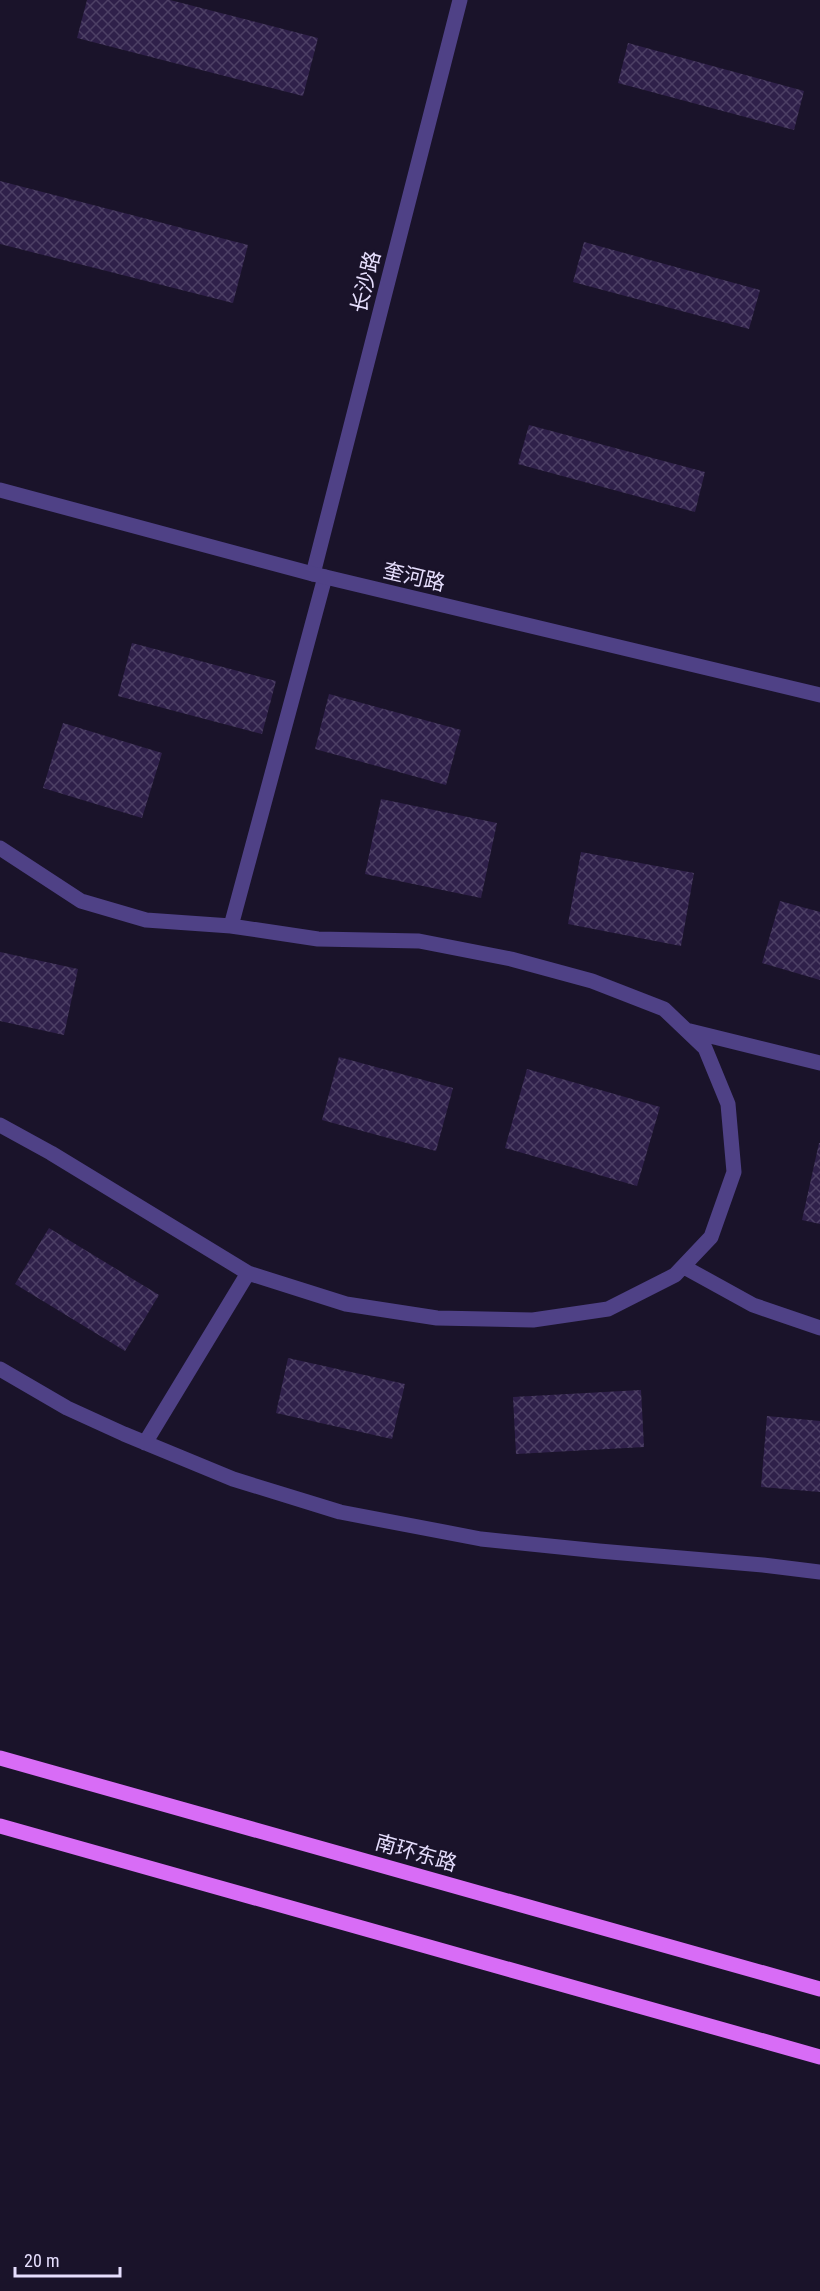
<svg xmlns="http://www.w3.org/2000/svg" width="820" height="2291" viewBox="0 0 820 2291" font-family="'Roboto Condensed','Noto Sans SC',sans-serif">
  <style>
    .building { fill: url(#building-cross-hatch) }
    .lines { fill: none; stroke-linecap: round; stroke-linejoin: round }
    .service { stroke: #4f4186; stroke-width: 15 }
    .minor { stroke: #4f4186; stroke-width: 15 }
    .tertiary { stroke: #4f4186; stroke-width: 15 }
    .primary { stroke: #d86cf6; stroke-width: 15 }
    .labels { text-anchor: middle; stroke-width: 4.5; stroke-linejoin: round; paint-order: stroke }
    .street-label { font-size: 21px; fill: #e6defd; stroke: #1a132a }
  </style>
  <defs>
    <pattern id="building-cross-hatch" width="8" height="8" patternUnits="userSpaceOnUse" patternTransform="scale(1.5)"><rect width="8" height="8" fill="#2f204a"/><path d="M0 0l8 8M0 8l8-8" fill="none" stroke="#4d4065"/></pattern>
  </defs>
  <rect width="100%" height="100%" fill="#1a132a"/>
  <path class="building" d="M 87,0 L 170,0 L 318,38 L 303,96 L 77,38 Z
    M 628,43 L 804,91 L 794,130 L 618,83 Z
    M 0,181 L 248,245 L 233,303 L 0,244 Z
    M 584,242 L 760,290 L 749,329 L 573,282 Z
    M 529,425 L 705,472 L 695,512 L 518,464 Z
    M 132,643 L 276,681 L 262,734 L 118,696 Z
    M 329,694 L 461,730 L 446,785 L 315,749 Z
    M 63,723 L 162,753 L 142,818 L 43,788 Z
    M 381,799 L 497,823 L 481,898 L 365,874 Z
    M 581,852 L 694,873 L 681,946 L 568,924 Z
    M 780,901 L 820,912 L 820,980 L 762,963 Z
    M 0,952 L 78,969 L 64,1035 L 0,1021 Z
    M 339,1057 L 453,1088 L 436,1151 L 322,1120 Z
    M 527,1069 L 660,1107 L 637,1186 L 505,1148 Z
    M 819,1143 L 820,1143 L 820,1224 L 802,1220 Z
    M 49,1228 L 159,1295 L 125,1351 L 15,1284 Z
    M 288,1358 L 405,1384 L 392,1439 L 276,1413 Z
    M 641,1390 L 644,1447 L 516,1454 L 513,1397 Z
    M 767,1416 L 820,1421 L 820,1492 L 761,1487 Z"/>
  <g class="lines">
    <path class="service" d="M 0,848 L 81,901 L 146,920 L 231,926 L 318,939 L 419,941 L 511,959 L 592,981 L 664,1009 L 705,1048 L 728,1104 L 734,1172 L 711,1237 L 675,1275 L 608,1309 L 533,1320 L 437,1318 L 346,1304 L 248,1273 L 51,1153 L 0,1125
      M 231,926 L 325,577
      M 686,1030 L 820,1063
      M 684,1267 L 753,1305 L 820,1328
      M 0,1369 L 67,1408 L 124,1434 L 233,1479 L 340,1512 L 481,1539 L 599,1551 L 763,1565 L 820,1572
      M 145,1443 L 248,1273"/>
    <path class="minor" d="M 313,574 L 460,0"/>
    <path class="tertiary" d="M 0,490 L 313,574 L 820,695"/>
    <path class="primary" d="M 0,1758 L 820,1989
      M 0,1826 L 820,2057"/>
  </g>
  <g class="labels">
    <g class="street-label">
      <text transform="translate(366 282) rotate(-76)" y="7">长沙路</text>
      <text transform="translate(414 577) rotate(13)" y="7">奎河路</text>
      <text transform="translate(416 1853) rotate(16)" y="7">南环东路</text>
    </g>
  </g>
  <path d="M15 2267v9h105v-9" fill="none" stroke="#e6defd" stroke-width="3"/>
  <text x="24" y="2267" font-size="18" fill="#e6defd" stroke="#1a132a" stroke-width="4.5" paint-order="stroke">20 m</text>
</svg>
